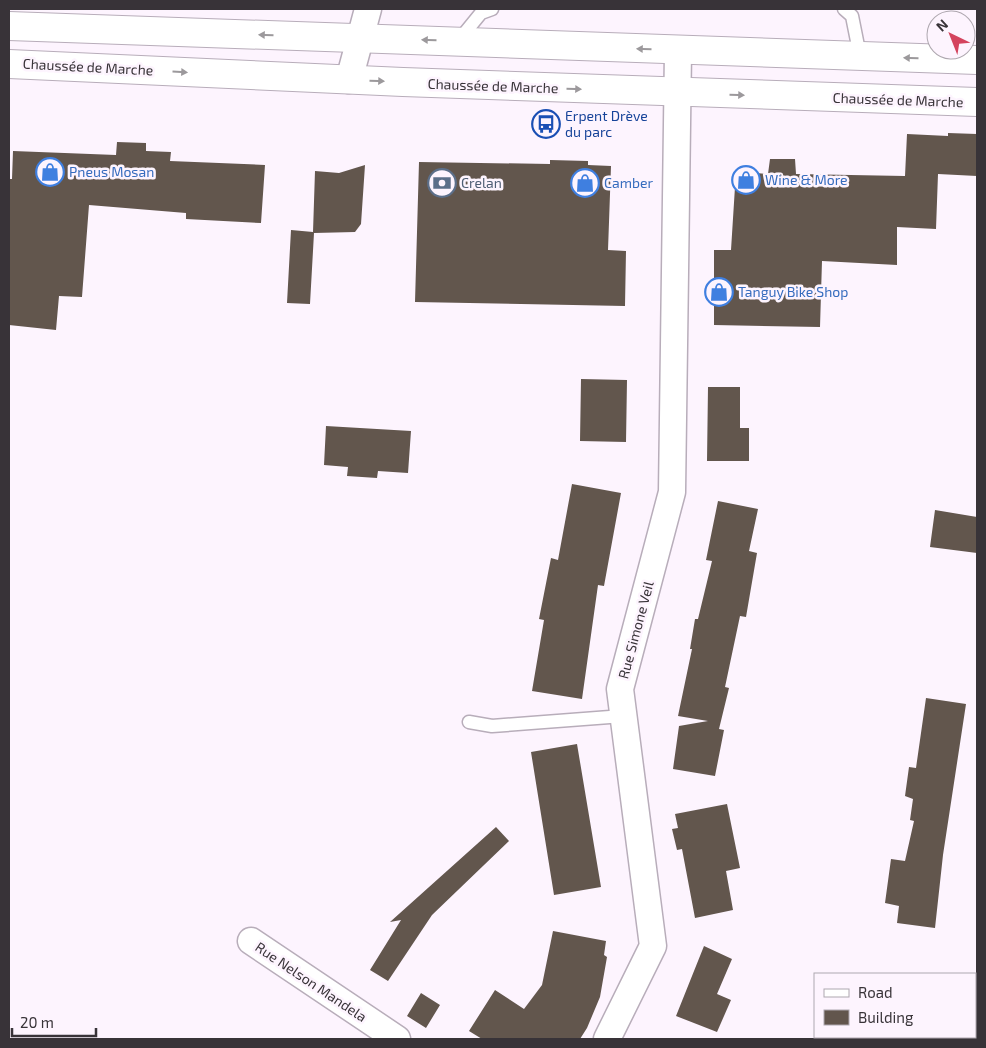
<svg xmlns="http://www.w3.org/2000/svg" width="986" height="1048" viewBox="0 0 986 1048" font-family="'Exo 2',sans-serif">
  <style>
    .building { fill: #62564d }
    .lines { fill: none; stroke-linecap: round; stroke-linejoin: round }
    .lane-casing { stroke: #b8adba; stroke-width: 15 }
    .street-casing { stroke: #b8adba; stroke-width: 29 }
    .primary-casing { stroke: #b8adba; stroke-width: 30 }
    .lane { stroke: #fff; stroke-width: 12 }
    .street { stroke: #fff; stroke-width: 26 }
    .primary { stroke: #fff; stroke-width: 28 }
    .oneway { fill: #9c999c }
    .labels { text-anchor: middle; stroke-width: 5; stroke-linejoin: round; paint-order: stroke }
    .street-label { font-size: 14px; fill: #383338; stroke: #fdf4fe }
    .transit-label { font-size: 14px; fill: #164399; stroke: #fdf4fe; text-anchor: start }
    .shop-label { font-size: 14px; fill: #366cbe; stroke: #fdf4fe; text-anchor: start }
    .service-label { font-size: 14px; fill: #4e5e75; stroke: #fdf4fe; text-anchor: start }
  </style>
  <rect width="100%" height="100%" fill="#fdf4fe"/>
  <path class="building" d="M 948,133 L 977,134 L 977,176 L 938,174 L 936,229 L 897,227 L 897,265 L 822,261 L 820,327 L 714,325 L 714,250 L 731,250 L 736,171 L 768,174 L 770,159 L 795,159 L 796,174 L 905,176 L 907,134 L 948,136 Z
    M 117,142 L 146,143 L 146,151 L 171,152 L 170,161 L 265,165 L 261,223 L 186,219 L 186,213 L 89,205 L 82,297 L 59,296 L 56,330 L 9,325 L 9,179 L 12,179 L 13,151 L 116,155 Z
    M 550,160 L 588,161 L 588,165 L 611,166 L 608,250 L 626,251 L 625,306 L 415,302 L 419,162 L 550,164 Z
    M 365,165 L 361,224 L 355,232 L 314,233 L 310,304 L 287,303 L 291,230 L 313,232 L 315,171 L 339,173 Z
    M 581,379 L 627,380 L 626,442 L 580,441 Z
    M 708,387 L 740,387 L 740,428 L 749,428 L 749,461 L 707,461 Z
    M 326,426 L 411,431 L 408,473 L 378,471 L 377,478 L 347,476 L 348,467 L 324,465 Z
    M 572,484 L 621,493 L 604,586 L 598,585 L 582,699 L 532,691 L 544,620 L 539,619 L 551,558 L 558,560 Z
    M 718,501 L 758,509 L 749,551 L 757,553 L 746,617 L 740,616 L 725,687 L 729,688 L 719,729 L 724,730 L 715,776 L 673,769 L 679,726 L 708,721 L 678,716 L 692,649 L 690,649 L 695,619 L 698,619 L 712,561 L 706,560 Z
    M 935,510 L 977,517 L 977,553 L 930,547 Z
    M 926,698 L 966,704 L 943,855 L 935,928 L 897,923 L 899,906 L 885,903 L 891,859 L 905,861 L 914,821 L 910,820 L 913,799 L 905,796 L 909,767 L 916,768 Z
    M 577,744 L 601,887 L 554,895 L 531,752 Z
    M 727,804 L 740,868 L 726,871 L 733,910 L 695,918 L 682,849 L 677,850 L 672,829 L 678,828 L 675,814 Z
    M 496,827 L 509,841 L 432,915 L 388,981 L 370,970 L 401,920 L 390,922 Z
    M 553,931 L 606,941 L 604,955 L 607,957 L 600,997 L 587,1028 L 580,1039 L 482,1039 L 469,1031 L 495,990 L 524,1009 L 542,985 Z
    M 704,946 L 732,959 L 717,994 L 731,1000 L 717,1032 L 676,1016 Z
    M 421,993 L 440,1005 L 426,1028 L 407,1016 Z"/>
  <g class="lines">
    <defs>
      <path id="lane" d="M 844,9 L 852,16 L 860,56
        M 459,40 L 481,13 L 492,9
        M 469,722 L 492,726 L 623,716"/>
      <path id="street" d="M 349,80 L 368,9
        M 251,941 L 397,1039
        M 607,1039 L 653,946 L 620,689 L 672,492 L 678,51
        M 975,1039 L 977,1021"/>
      <path id="primary" d="M 9,26 L 977,60
        M 9,64 L 403,82 L 977,102"/>
    </defs>
    <use href="#lane" class="lane-casing"/>
    <use href="#street" class="street-casing"/>
    <use href="#primary" class="primary-casing"/>
    <use href="#lane" class="lane"/>
    <use href="#street" class="street"/>
    <use href="#primary" class="primary"/>
  </g>
  <defs><path id="oneway-solid" d="M-6-.8H1V-3.2L6.5 0L1 3.2V.8H-6Z" transform="scale(1.25)"/></defs>
  <g class="oneway">
    <use href="#oneway-solid" transform="translate(266 35) rotate(-178)"/>
    <use href="#oneway-solid" transform="translate(429 40) rotate(-178)"/>
    <use href="#oneway-solid" transform="translate(644 49) rotate(-178)"/>
    <use href="#oneway-solid" transform="translate(911 58) rotate(-178)"/>
    <use href="#oneway-solid" transform="translate(180 72) rotate(3)"/>
    <use href="#oneway-solid" transform="translate(377 81) rotate(2)"/>
    <use href="#oneway-solid" transform="translate(574 89) rotate(2)"/>
    <use href="#oneway-solid" transform="translate(737 95) rotate(2)"/>
  </g>
  <defs>
    <symbol id="bus-ring" viewBox="-11 -11 22 22"><circle r="9.5" fill="#fdf4fe" stroke="#1a4fb4" stroke-width="1.5"/><path d="M-5-6H5V4H4V6H2V4H-2V6H-4V4H-5ZM-3.5-4V0h7V-4ZM-3.5 1.2v1.5H-2V1.2ZM2 1.2v1.5H3.5V1.2Z" fill="#1a4fb4"/></symbol>
    <symbol id="shop-ring" viewBox="-11 -11 22 22"><circle r="9.5" fill="#fdf4fe" stroke="#3f7fe0" stroke-width="1.5"/><path d="M-5-2.5h2.3a2.7 3.5 0 0 1 5.4 0H5L5.5 6h-11ZM-1.5-2.5h3a1.5 2.3 0 0 0-3 0Z" fill="#3f7fe0"/></symbol>
    <symbol id="bank-ring" viewBox="-11 -11 22 22"><circle r="9.5" fill="#fdf4fe" stroke="#5c6f8a" stroke-width="1.5"/><path d="M-6-4H6V4H-6ZM0-2.3a2.3 2.3 0 1 0 0 4.6a2.3 2.3 0 1 0 0-4.6Z" fill="#5c6f8a"/></symbol>
  </defs>
  <g fill-rule="evenodd">
    <use href="#bus-ring" x="530" y="108" width="32" height="32"/>
    <use href="#shop-ring" x="34" y="156" width="32" height="32"/>
    <use href="#shop-ring" x="730" y="164" width="32" height="32"/>
    <use href="#bank-ring" x="426" y="167" width="32" height="32"/>
    <use href="#shop-ring" x="569" y="167" width="32" height="32"/>
    <use href="#shop-ring" x="703" y="276" width="32" height="32"/>
  </g>
  <g class="labels">
    <g class="street-label">
      <text transform="translate(88 67) rotate(3)" y="5">Chaussée de Marche</text>
      <text transform="translate(493 86) rotate(2)" y="5">Chaussée de Marche</text>
      <text transform="translate(898 100) rotate(2)" y="5">Chaussée de Marche</text>
      <text transform="translate(636 630) rotate(-75)" y="5">Rue Simone Veil</text>
      <text transform="translate(311 982) rotate(34)" y="5">Rue Nelson Mandela</text>
    </g>
    <g class="transit-label">
      <text x="565" y="121">Erpent Drève<tspan x="565" dy="16">du parc</tspan></text>
    </g>
    <g class="shop-label">
      <text x="69" y="177">Pneus Mosan</text>
      <text x="765" y="185">Wine &amp; More</text>
      <text x="604" y="188">Camber</text>
      <text x="738" y="297">Tanguy Bike Shop</text>
    </g>
    <g class="service-label">
      <text x="461" y="188">Crelan</text>
    </g>
  </g>
  <rect width="986" height="1048" fill="none" stroke="#383338" stroke-width="20"/>
  <rect x="814" y="973" width="162" height="65" fill="#fdf4fe" stroke="#aea7af"/>
  <rect x="824" y="989" width="25" height="8" fill="#ffffff" stroke="#aea7af"/>
  <text x="858" y="998" font-size="15" fill="#383338">Road</text>
  <rect x="824" y="1010" width="25" height="15" fill="#62564d" stroke="#aea7af"/>
  <text x="858" y="1023" font-size="15" fill="#383338">Building</text>
  <g transform="translate(951 35) rotate(317)"><circle r="24" fill="#fdf4fe" stroke="#aea7af"/>
  <path d="M0-4L9 19L0 12L-9 19Z" fill="#d4445e"/>
  <text y="-8" font-size="14" font-weight="bold" text-anchor="middle" fill="#383338">N</text>
  </g>
  <path d="M12 1028v8h84v-8" fill="none" stroke="#383338" stroke-width="2.5"/>
  <text x="20" y="1028" font-size="15" fill="#383338" stroke="#fdf4fe" stroke-width="4" paint-order="stroke">20 m</text>
</svg>
